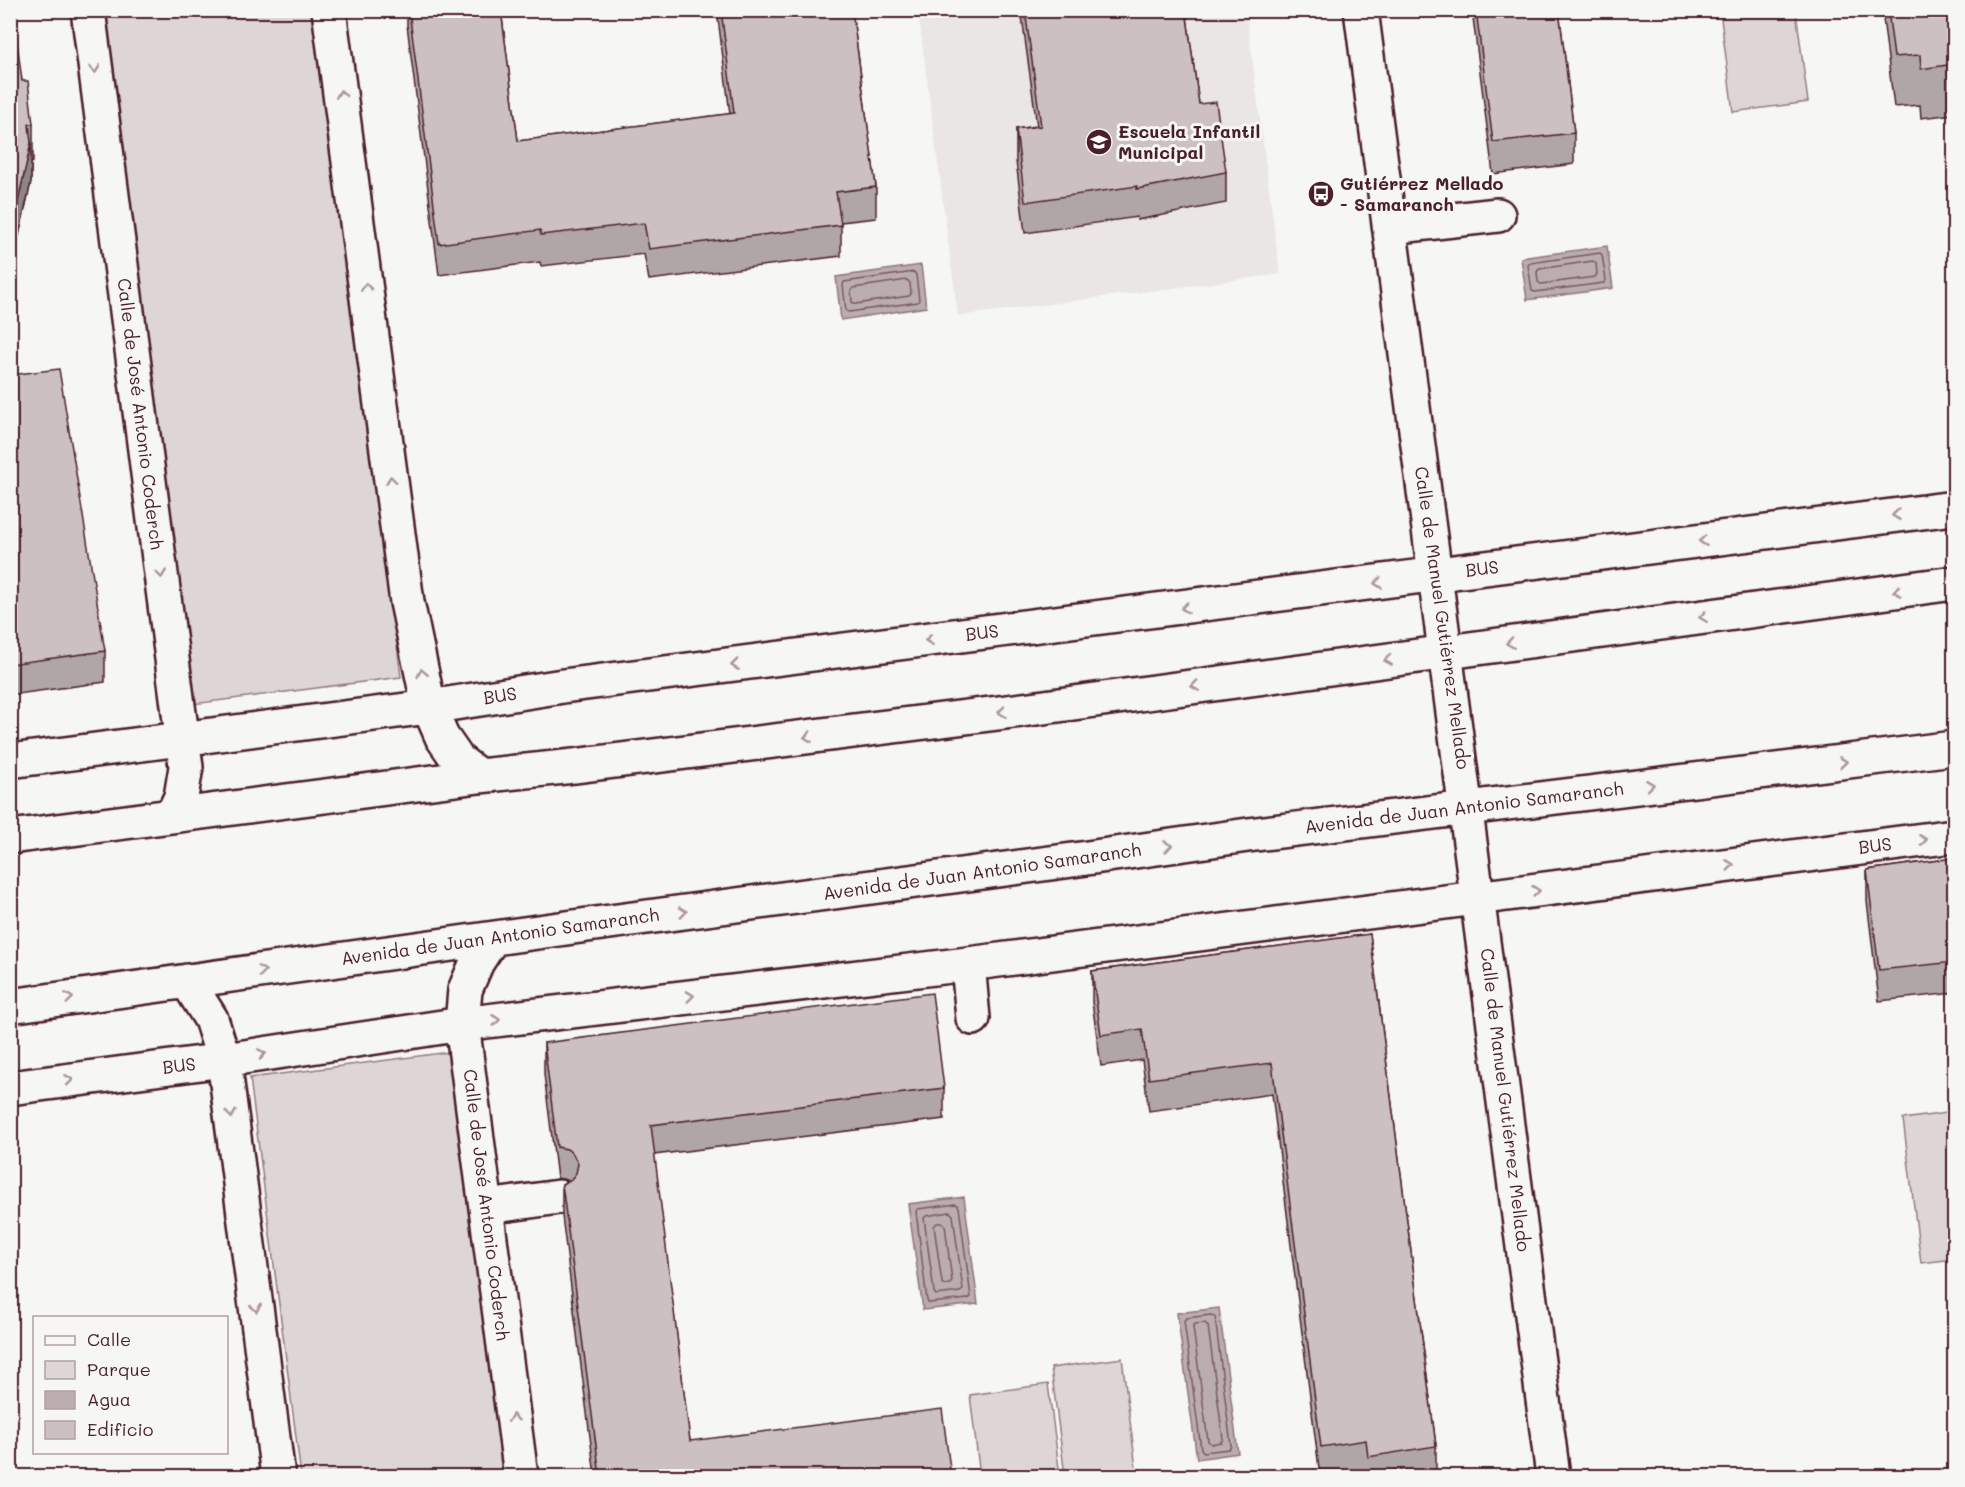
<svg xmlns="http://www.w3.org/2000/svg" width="1965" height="1487" viewBox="0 0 1965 1487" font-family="Mali,sans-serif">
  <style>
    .built { fill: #e9e6e3 }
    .green { fill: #ddd6d5; stroke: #947a80; stroke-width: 1.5 }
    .water { fill: #bbadae; stroke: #8e747a; stroke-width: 1.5 }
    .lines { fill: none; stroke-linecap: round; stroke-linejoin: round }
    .shore { stroke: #77585f; stroke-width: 1.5 }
    .minor-casing { stroke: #4a1f2b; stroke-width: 38 }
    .minor { stroke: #f6f6f2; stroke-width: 33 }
    .wall { fill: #afa6a5; stroke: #4a1f2b; stroke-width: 1.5 }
    .shaded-wall { fill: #8f8786; stroke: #4a1f2b; stroke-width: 1.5 }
    .building { fill: #ccc1c0; stroke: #4a1f2b; stroke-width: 1.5 }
    .oneway { stroke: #a99598 }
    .labels { text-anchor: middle; stroke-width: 6; stroke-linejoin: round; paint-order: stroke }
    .poi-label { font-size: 18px; font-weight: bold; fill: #4a1f2b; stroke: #f6f6f2; text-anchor: start }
    .street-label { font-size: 18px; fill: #4a1f2b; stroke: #f6f6f2 }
  </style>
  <rect width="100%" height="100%" fill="#f6f6f2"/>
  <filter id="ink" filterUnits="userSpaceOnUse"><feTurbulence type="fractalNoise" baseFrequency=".0167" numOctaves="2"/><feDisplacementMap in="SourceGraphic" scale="12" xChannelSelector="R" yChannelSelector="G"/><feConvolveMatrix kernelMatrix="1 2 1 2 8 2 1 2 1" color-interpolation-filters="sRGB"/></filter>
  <g filter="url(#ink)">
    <path class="built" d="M 918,11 L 1246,11 L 1280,274 L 958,316 Z"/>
    <path class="green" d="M 105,11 L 316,11 L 401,677 L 193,704 Z
      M 1720,11 L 1796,11 L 1808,102 L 1733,112 Z
      M 457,1051 L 512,1476 L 301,1476 L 250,1078 Z
      M 1954,1112 L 1954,1259 L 1921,1263 L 1903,1119 Z
      M 1122,1358 L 1137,1476 L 1065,1476 L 1051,1368 Z
      M 1048,1384 L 1060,1476 L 980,1476 L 970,1395 Z"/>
    <path class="water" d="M 1607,246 L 1613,288 L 1527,300 L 1521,258 Z
      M 921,265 L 926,307 L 841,320 L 836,277 Z
      M 964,1197 L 978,1304 L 923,1310 L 908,1204 Z
      M 1219,1308 L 1238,1453 L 1197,1459 L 1177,1313 Z"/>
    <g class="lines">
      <path class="shore" d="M 1600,253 L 1602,255 L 1606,280 L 1604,283 L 1535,292 L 1532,291 L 1528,265 L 1530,263 Z
        M 1593,261 L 1596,263 L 1597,274 L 1595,277 L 1541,284 L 1538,282 L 1537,272 L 1539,269 Z
        M 914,272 L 916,275 L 919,300 L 918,302 L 849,312 L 846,311 L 843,285 L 844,282 Z
        M 907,280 L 910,283 L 911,294 L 909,296 L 856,304 L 852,302 L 851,291 L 853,288 Z
        M 956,1204 L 959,1207 L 971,1297 L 968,1299 L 929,1303 L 927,1301 L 916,1211 L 918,1209 Z
        M 950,1212 L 953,1215 L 963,1290 L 960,1292 L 936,1295 L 934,1292 L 924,1218 L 926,1216 Z
        M 937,1223 L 942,1223 L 945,1225 L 952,1281 L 950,1284 L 944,1285 L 942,1283 L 934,1226 Z
        M 1211,1315 L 1215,1317 L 1231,1446 L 1229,1449 L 1204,1452 L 1201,1449 L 1184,1321 L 1186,1318 Z
        M 1205,1323 L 1208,1326 L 1223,1439 L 1221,1442 L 1211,1444 L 1208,1441 L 1193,1327 L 1195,1324 Z"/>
      <defs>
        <path id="minor" d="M 88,10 L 186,767 L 181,797 L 172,816
          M 329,10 L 407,602 L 429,707 L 442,737 L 458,760 L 479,776
          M 1361,10 L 1553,1476
          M 1390,227 L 1498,215
          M 10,761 L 429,707 L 563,686 L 1954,508
          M 10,837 L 479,776 L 574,766 L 1022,710 L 1954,583
          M 492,939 L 477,962 L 465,990 L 462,1024 L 521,1476
          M 968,964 L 973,1018
          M 187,981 L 211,1019 L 224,1060 L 278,1476
          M 10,1006 L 595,924 L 1080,859 L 1248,835 L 1954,748
          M 10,1088 L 224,1060 L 462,1024 L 968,964 L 1954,836
          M 487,1207 L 559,1197"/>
      </defs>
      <use href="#minor" class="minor-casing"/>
      <use href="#minor" class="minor"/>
    </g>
    <path class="wall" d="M 10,10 L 22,81 L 33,124 L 33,162 L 31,163 L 31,182 L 10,275 Z
      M 407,10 L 501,10 L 518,141 L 730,114 L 717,10 L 852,10 L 876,187 L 876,218 L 841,222 L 841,256 L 649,280 L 644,254 L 541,266 L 540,262 L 439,275 L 407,25 Z
      M 1021,10 L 1186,10 L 1199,104 L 1226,172 L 1226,203 L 1137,220 L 1137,217 L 1025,233 L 1016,161 L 1016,129 L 1037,126 Z
      M 1472,10 L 1559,10 L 1574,133 L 1574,164 L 1493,174 Z
      M 1882,10 L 1954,10 L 1954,114 L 1921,118 L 1920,105 L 1894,107 Z
      M 10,375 L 105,651 L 105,682 L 10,695 Z
      M 1954,858 L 1954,996 L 1954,993 L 1879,1001 L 1867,901 L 1867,870 Z
      M 1370,934 L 1436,1446 L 1436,1476 L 1367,1476 L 1366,1471 L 1330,1476 L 1320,1476 L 1272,1094 L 1149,1111 L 1142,1060 L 1101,1066 L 1092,1002 L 1092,971 Z
      M 544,1043 L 944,1088 L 944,1119 L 654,1155 L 690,1441 L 951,1476 L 595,1476 L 562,1216 L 562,1184 L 568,1181 L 567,1180 L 557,1178 L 544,1074 Z"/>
    <path class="shaded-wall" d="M 31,143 L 31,182 L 10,275 L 10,237 Z"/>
    <path class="building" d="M 10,10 L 13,10 L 22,81 L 28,81 L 33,124 L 29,124 L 31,143 L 10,237 Z
      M 409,10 L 501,10 L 518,141 L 734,113 L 721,10 L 852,10 L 876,187 L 836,192 L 841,225 L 649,249 L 644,223 L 541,235 L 540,230 L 439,244 Z
      M 1025,10 L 1186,10 L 1199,104 L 1216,102 L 1226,172 L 1137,189 L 1137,186 L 1025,202 L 1016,129 L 1041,126 Z
      M 1476,10 L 1559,10 L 1574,133 L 1493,142 Z
      M 1888,10 L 1954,10 L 1954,64 L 1921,69 L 1920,55 L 1894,57 Z
      M 59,369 L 105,651 L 10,664 L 10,375 Z
      M 1954,858 L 1954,964 L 1954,962 L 1879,970 L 1867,870 Z
      M 1370,934 L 1436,1446 L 1368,1457 L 1366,1440 L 1321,1447 L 1272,1063 L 1149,1079 L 1142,1029 L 1101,1035 L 1092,971 Z
      M 932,993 L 944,1088 L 651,1125 L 690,1441 L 942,1409 L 951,1476 L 600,1476 L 562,1184 L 571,1180 L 576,1173 L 578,1164 L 573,1154 L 567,1149 L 557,1147 L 544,1043 Z"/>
    <defs><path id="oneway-chevron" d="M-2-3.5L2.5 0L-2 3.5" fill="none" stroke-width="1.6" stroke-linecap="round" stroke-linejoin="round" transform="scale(1.5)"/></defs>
    <g class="oneway">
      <use href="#oneway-chevron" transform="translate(95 69) rotate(83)"/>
      <use href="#oneway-chevron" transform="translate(341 94) rotate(-98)"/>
      <use href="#oneway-chevron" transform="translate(366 287) rotate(-97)"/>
      <use href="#oneway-chevron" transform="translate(391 480) rotate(-97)"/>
      <use href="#oneway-chevron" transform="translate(1896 515) rotate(173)"/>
      <use href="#oneway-chevron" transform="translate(1703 541) rotate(173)"/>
      <use href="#oneway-chevron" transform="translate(161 574) rotate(83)"/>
      <use href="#oneway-chevron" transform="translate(1378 583) rotate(173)"/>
      <use href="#oneway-chevron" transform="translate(1897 591) rotate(172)"/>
      <use href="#oneway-chevron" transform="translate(1185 608) rotate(173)"/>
      <use href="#oneway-chevron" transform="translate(1703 617) rotate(172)"/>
      <use href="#oneway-chevron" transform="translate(929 640) rotate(173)"/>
      <use href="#oneway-chevron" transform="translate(1510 643) rotate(172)"/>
      <use href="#oneway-chevron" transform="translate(1388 660) rotate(172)"/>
      <use href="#oneway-chevron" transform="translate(735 665) rotate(173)"/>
      <use href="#oneway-chevron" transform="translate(422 673) rotate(-102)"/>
      <use href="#oneway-chevron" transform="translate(1195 686) rotate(172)"/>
      <use href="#oneway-chevron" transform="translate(1002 712) rotate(173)"/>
      <use href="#oneway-chevron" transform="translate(808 737) rotate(173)"/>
      <use href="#oneway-chevron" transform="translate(1843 762) rotate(-7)"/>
      <use href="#oneway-chevron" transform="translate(1650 785) rotate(-7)"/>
      <use href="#oneway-chevron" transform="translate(1923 840) rotate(-7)"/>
      <use href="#oneway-chevron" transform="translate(1168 846) rotate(-8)"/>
      <use href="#oneway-chevron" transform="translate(1730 865) rotate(-7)"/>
      <use href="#oneway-chevron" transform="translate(1536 891) rotate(-7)"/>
      <use href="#oneway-chevron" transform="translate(683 912) rotate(-8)"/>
      <use href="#oneway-chevron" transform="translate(262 971) rotate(-8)"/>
      <use href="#oneway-chevron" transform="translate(690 996) rotate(-7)"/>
      <use href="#oneway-chevron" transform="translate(69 998) rotate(-7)"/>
      <use href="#oneway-chevron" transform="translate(496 1020) rotate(-7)"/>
      <use href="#oneway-chevron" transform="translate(262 1054) rotate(-9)"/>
      <use href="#oneway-chevron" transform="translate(69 1080) rotate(-7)"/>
      <use href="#oneway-chevron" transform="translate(231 1114) rotate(83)"/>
      <use href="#oneway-chevron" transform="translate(256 1308) rotate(82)"/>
      <use href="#oneway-chevron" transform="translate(513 1418) rotate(-97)"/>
    </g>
  </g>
  <defs>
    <symbol id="school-disc" viewBox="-11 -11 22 22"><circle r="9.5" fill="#4a1f2b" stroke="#f6f6f2"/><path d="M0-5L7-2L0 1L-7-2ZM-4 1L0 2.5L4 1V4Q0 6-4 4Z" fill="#fff"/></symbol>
    <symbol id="bus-disc" viewBox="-11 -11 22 22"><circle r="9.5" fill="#4a1f2b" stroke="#f6f6f2"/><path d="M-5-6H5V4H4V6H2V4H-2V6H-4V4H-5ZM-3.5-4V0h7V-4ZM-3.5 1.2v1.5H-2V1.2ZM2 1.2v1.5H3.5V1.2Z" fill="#fff"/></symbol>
  </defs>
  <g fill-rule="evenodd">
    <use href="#school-disc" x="1084" y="127" width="30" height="30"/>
    <use href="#bus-disc" x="1306" y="179" width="30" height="30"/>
  </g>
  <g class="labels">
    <g class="poi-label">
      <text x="1118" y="138">Escuela Infantil<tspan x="1118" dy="21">Municipal</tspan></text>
      <text x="1340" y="190">Gutiérrez Mellado<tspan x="1340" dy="21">- Samaranch</tspan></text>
    </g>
    <g class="street-label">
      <text transform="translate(140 414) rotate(83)" y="6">Calle de José Antonio Coderch</text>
      <text transform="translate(1482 569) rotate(-7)" y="6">BUS</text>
      <text transform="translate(1442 618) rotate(82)" y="6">Calle de Manuel Gutiérrez Mellado</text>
      <text transform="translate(982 633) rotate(-7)" y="6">BUS</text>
      <text transform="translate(500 696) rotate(-9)" y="6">BUS</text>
      <text transform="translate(1464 808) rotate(-7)" y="6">Avenida de Juan Antonio Samaranch</text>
      <text transform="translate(1875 846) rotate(-7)" y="6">BUS</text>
      <text transform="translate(982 872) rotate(-8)" y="6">Avenida de Juan Antonio Samaranch</text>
      <text transform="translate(500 937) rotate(-8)" y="6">Avenida de Juan Antonio Samaranch</text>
      <text transform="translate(179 1066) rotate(-7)" y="6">BUS</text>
      <text transform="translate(1505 1100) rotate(83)" y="6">Calle de Manuel Gutiérrez Mellado</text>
      <text transform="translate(486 1205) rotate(83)" y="6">Calle de José Antonio Coderch</text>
    </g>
  </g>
  <rect width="1965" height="1487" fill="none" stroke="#f6f6f2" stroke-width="36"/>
  <rect x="18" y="18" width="1929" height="1451" fill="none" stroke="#4a1f2b" stroke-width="2" filter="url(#ink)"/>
  <rect x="33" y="1316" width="195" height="138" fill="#f6f6f2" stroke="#b1a0a2" stroke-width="1.5"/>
  <rect x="45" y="1336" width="30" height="9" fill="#f6f6f2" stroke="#b1a0a2" stroke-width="1.5"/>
  <text x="87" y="1346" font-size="18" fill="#4a1f2b">Calle</text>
  <rect x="45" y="1361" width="30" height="18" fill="#ddd6d5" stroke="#b1a0a2" stroke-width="1.5"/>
  <text x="87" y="1376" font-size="18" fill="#4a1f2b">Parque</text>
  <rect x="45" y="1391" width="30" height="18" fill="#bbadae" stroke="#b1a0a2" stroke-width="1.5"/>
  <text x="87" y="1406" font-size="18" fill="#4a1f2b">Agua</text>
  <rect x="45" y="1421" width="30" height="18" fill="#ccc1c0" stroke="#b1a0a2" stroke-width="1.5"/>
  <text x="87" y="1436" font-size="18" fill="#4a1f2b">Edificio</text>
</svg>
